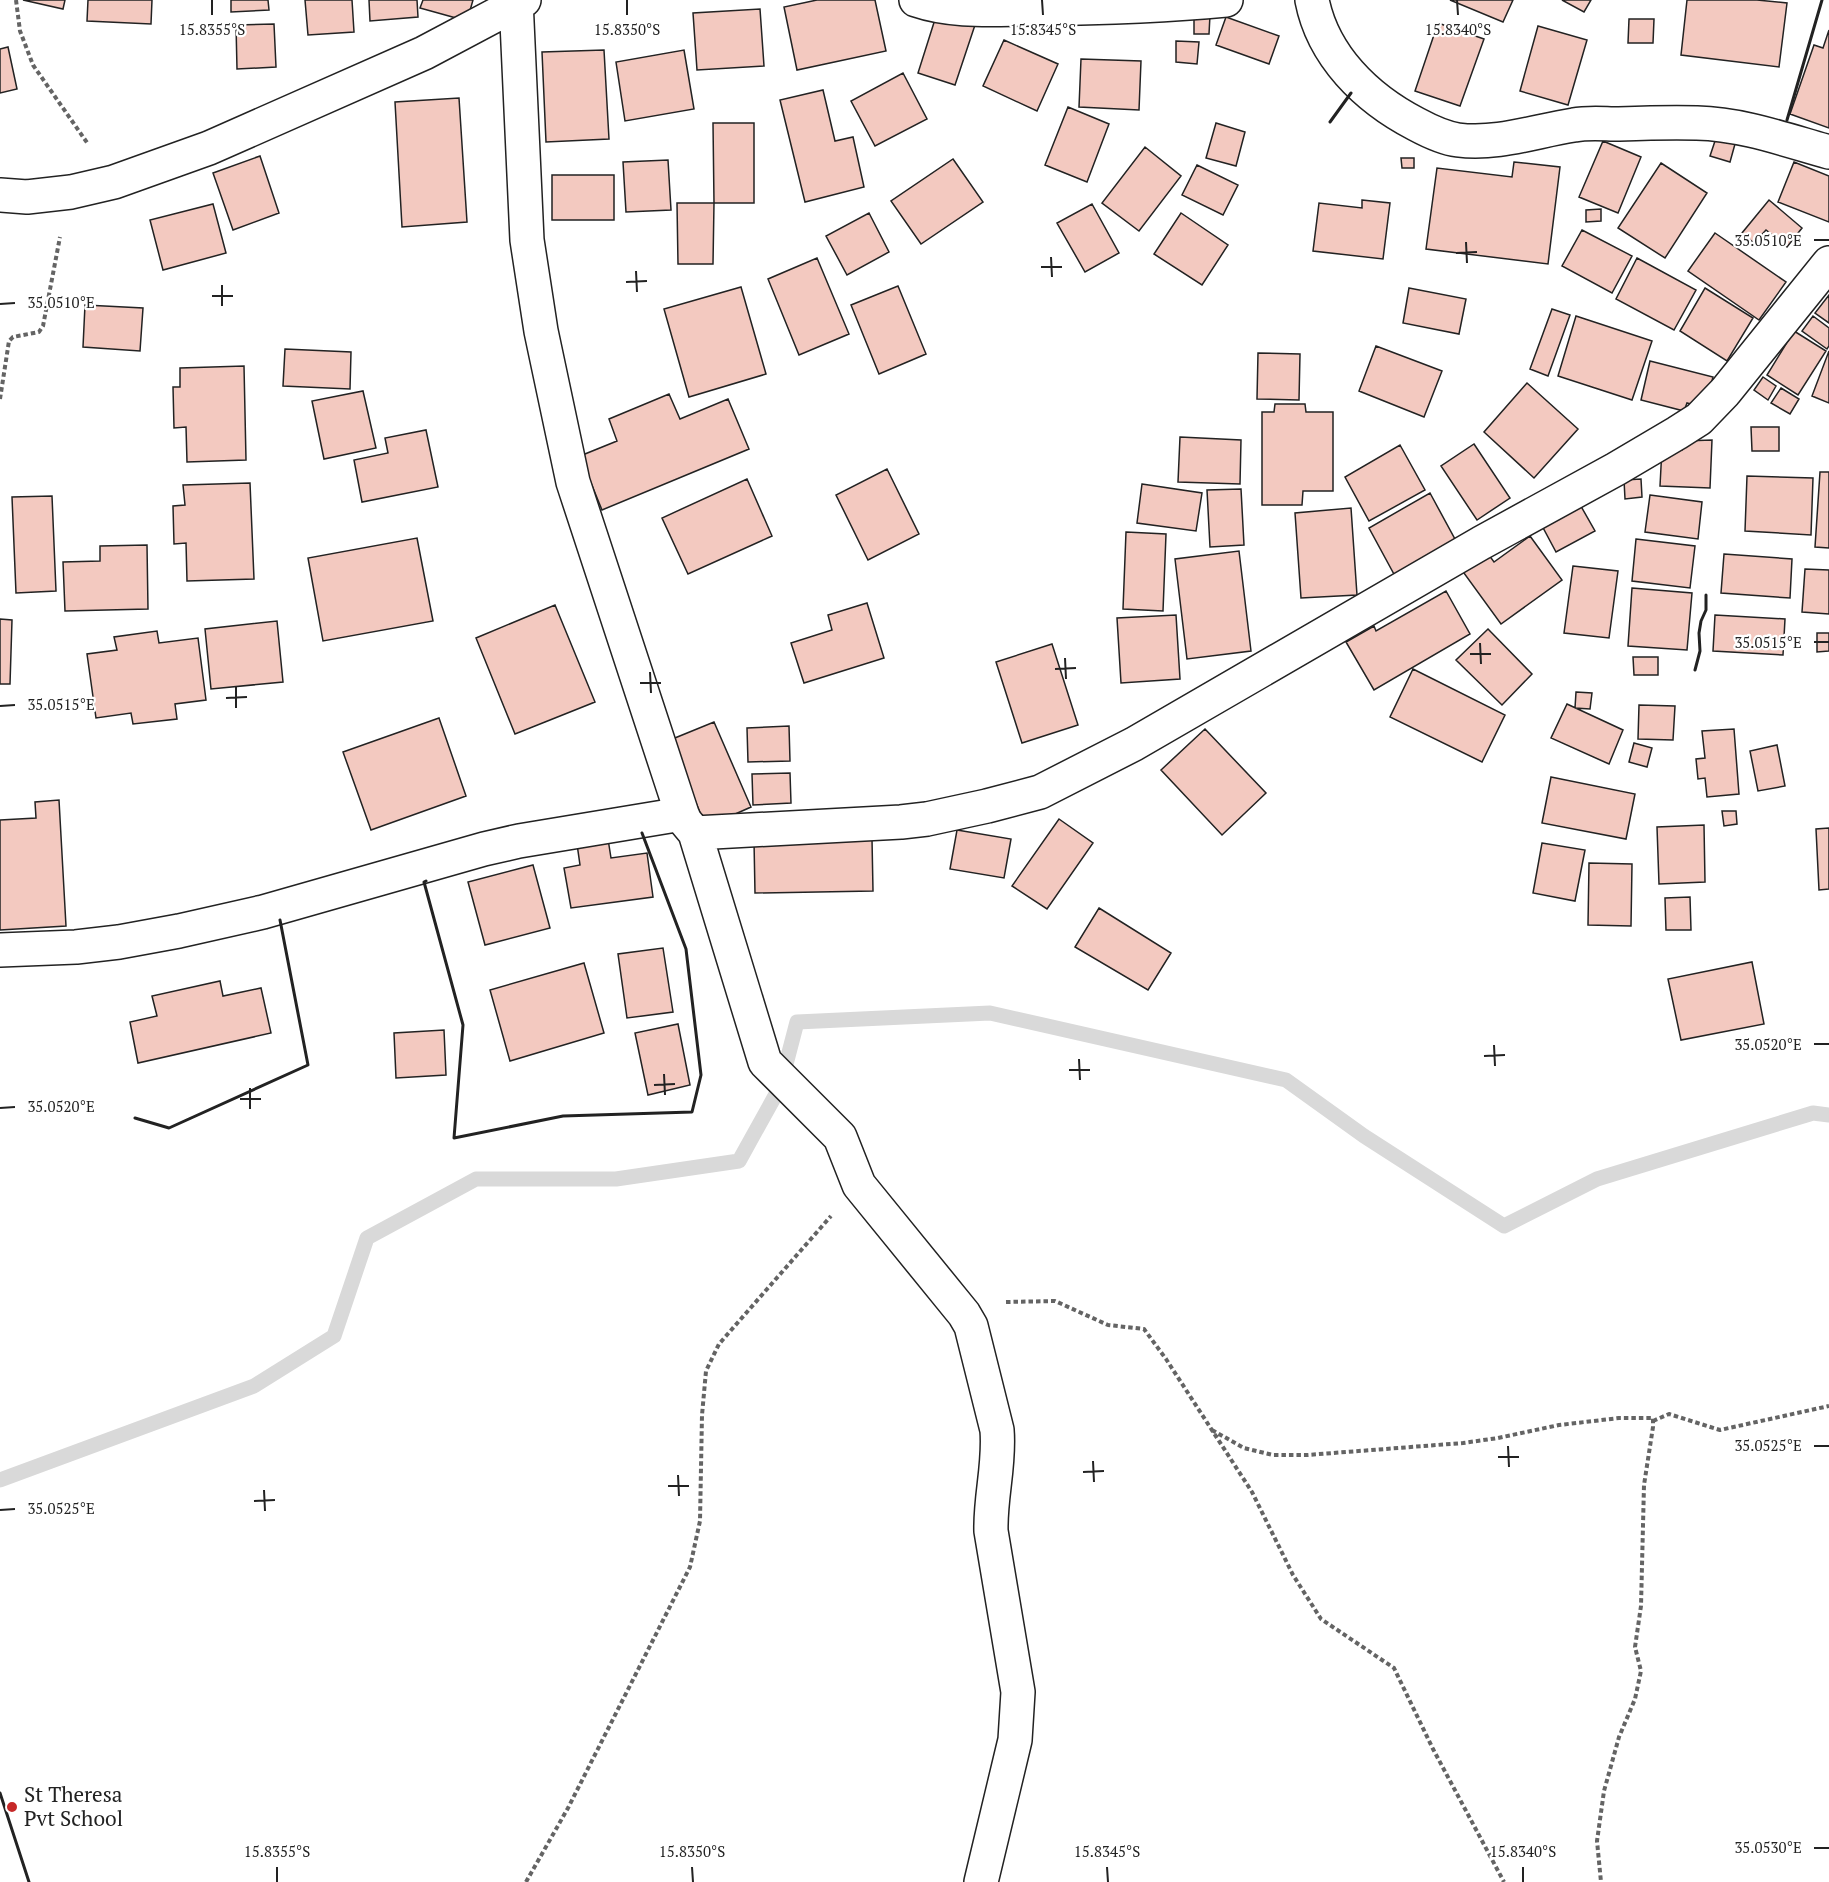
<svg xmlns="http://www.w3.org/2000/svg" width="1829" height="1882" viewBox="0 0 1829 1882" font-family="'PT Serif',serif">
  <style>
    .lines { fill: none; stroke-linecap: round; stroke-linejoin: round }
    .stream { stroke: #d9d9d9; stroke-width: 15 }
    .building { fill: #f3c9c0; stroke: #222; stroke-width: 1.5 }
    .minor-casing { stroke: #222; stroke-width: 36 }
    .path { stroke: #646464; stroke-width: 4; stroke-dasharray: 4.5 3; stroke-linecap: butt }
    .minor { stroke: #fff; stroke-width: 33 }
    .wall { stroke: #222; stroke-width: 3 }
    .ticks { fill: none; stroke: #222; stroke-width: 2 }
    .poi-dot { fill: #c62828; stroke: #fff; stroke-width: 2 }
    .labels { text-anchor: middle; stroke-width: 4.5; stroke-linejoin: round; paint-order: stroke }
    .poi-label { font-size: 21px; fill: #222; stroke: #fff; text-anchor: start }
    .ticks-label { font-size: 15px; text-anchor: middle; fill: #222; stroke: #fff; stroke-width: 4.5; stroke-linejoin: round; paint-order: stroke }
  </style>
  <rect width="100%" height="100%" fill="#fff"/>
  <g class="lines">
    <path class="stream" d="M 0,1480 L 254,1386 L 334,1336 L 367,1238 L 476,1179 L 616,1179 L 739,1161 L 780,1087 L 797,1022 L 990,1013 L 1286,1080 L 1364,1136 L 1504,1226 L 1597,1179 L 1813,1113 L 1829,1115"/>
  </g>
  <path class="building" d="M 23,0 L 65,0 L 63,9 Z
    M 88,0 L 152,0 L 151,24 L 87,21 Z
    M 231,0 L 268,0 L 269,10 L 231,12 Z
    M 305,0 L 352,0 L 354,32 L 308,35 Z
    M 369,0 L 417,0 L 418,17 L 370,21 Z
    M 423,0 L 473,0 L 467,21 L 420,8 Z
    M 817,0 L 875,0 L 886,51 L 797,70 L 784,7 Z
    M 1450,0 L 1513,0 L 1503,22 Z
    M 1562,0 L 1591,0 L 1584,12 Z
    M 1687,0 L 1757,0 L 1787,3 L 1779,67 L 1681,55 Z
    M 760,9 L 764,66 L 697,70 L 693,13 Z
    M 937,13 L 975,25 L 955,85 L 918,73 Z
    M 1194,14 L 1210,15 L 1209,34 L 1194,34 Z
    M 1226,17 L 1279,36 L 1269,64 L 1216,45 Z
    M 1629,19 L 1654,19 L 1653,43 L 1628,43 Z
    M 1438,23 L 1484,39 L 1460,106 L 1415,91 Z
    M 274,24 L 276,67 L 237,69 L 236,25 Z
    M 1538,26 L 1587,40 L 1568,105 L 1520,91 Z
    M 1829,30 L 1829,128 L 1790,114 L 1814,45 L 1823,48 Z
    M 1004,40 L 1058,64 L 1037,111 L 983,86 Z
    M 1176,41 L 1199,42 L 1197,64 L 1176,62 Z
    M 8,47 L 17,89 L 0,93 L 0,49 Z
    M 604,50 L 609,139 L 546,142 L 542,52 Z
    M 684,50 L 694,109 L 625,121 L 616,62 Z
    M 1081,59 L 1141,61 L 1139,110 L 1079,107 Z
    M 903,73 L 927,119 L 875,146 L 851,101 Z
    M 823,90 L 835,141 L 853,137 L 864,187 L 805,202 L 780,100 Z
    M 459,98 L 467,222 L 402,227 L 395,102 Z
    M 1068,107 L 1109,124 L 1087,182 L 1045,165 Z
    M 713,123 L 754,123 L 754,203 L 714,203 Z
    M 1216,123 L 1245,132 L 1236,166 L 1206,158 Z
    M 1716,138 L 1735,144 L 1730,162 L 1710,156 Z
    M 1603,141 L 1641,157 L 1618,213 L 1579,197 Z
    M 1145,147 L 1181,176 L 1139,231 L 1102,203 Z
    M 260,156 L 279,213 L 233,230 L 213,173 Z
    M 1401,158 L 1414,158 L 1414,168 L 1402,168 Z
    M 953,159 L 983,202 L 921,244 L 891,201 Z
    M 668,160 L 671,210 L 626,212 L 623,162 Z
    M 1514,162 L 1560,167 L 1548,264 L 1426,249 L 1437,168 L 1512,177 Z
    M 1794,162 L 1829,176 L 1829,222 L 1778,202 Z
    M 1661,163 L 1707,193 L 1665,258 L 1618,228 Z
    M 1197,165 L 1238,185 L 1223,215 L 1182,195 Z
    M 552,175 L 614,175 L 614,220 L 552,220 Z
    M 1362,200 L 1390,203 L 1383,259 L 1313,251 L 1319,203 L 1362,208 Z
    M 1769,200 L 1802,228 L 1787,247 L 1766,230 L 1754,243 L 1742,233 Z
    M 677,203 L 714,203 L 713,264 L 678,264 Z
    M 213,204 L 226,253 L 163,270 L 150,220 Z
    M 1092,204 L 1119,253 L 1085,272 L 1057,223 Z
    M 1601,209 L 1601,221 L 1586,222 L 1586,210 Z
    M 869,213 L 889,252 L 847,275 L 826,236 Z
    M 1181,213 L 1228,245 L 1202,285 L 1154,254 Z
    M 1582,230 L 1632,256 L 1612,293 L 1562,266 Z
    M 1715,233 L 1786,282 L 1759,320 L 1688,271 Z
    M 817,258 L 849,334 L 799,355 L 768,279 Z
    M 1637,258 L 1696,290 L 1674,330 L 1616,299 Z
    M 898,286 L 926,354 L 879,374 L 851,305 Z
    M 741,287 L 766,374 L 689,397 L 664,309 Z
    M 1409,288 L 1466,299 L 1459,334 L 1403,323 Z
    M 1705,288 L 1753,318 L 1727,361 L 1680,331 Z
    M 1829,295 L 1829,323 L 1815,313 Z
    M 85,305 L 143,308 L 140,351 L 83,347 Z
    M 1552,309 L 1570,315 L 1548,376 L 1530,369 Z
    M 1576,316 L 1652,341 L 1632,400 L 1558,376 Z
    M 1813,316 L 1829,328 L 1829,346 L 1827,349 L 1802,331 Z
    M 1794,331 L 1826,351 L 1798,395 L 1767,375 Z
    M 1376,346 L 1442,371 L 1424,417 L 1359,391 Z
    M 285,349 L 351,352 L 350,389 L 283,386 Z
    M 1829,351 L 1829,403 L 1812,396 Z
    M 1258,353 L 1300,354 L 1299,400 L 1257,399 Z
    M 1650,361 L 1713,377 L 1705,408 L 1687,403 L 1684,411 L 1641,400 Z
    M 244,366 L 246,460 L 187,462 L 186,427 L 174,428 L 173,387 L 180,387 L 180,368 Z
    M 1763,377 L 1776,386 L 1768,400 L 1754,390 Z
    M 1527,383 L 1578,429 L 1534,478 L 1484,432 Z
    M 1781,388 L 1799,399 L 1790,414 L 1771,403 Z
    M 363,391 L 376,448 L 324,459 L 312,401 Z
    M 669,394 L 680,419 L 728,399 L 749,449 L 602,510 L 580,456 L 617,441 L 609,419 Z
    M 1275,404 L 1305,404 L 1306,412 L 1333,412 L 1333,491 L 1303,491 L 1302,505 L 1262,505 L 1262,412 L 1274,412 Z
    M 1751,427 L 1779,427 L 1779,451 L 1752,451 Z
    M 426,430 L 438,487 L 362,502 L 354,460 L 388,453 L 385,438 Z
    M 1180,437 L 1241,440 L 1240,484 L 1178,482 Z
    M 1712,440 L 1710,488 L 1660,486 L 1662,448 L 1682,450 L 1684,441 Z
    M 1474,444 L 1510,498 L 1477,520 L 1441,466 Z
    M 1400,445 L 1425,490 L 1369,521 L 1345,477 Z
    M 887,469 L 919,534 L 868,560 L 836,495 Z
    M 1820,472 L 1829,472 L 1829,548 L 1815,547 Z
    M 1747,476 L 1813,478 L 1811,535 L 1745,531 Z
    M 747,479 L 772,536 L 688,574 L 662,518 Z
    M 1641,479 L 1642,497 L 1625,499 L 1624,480 Z
    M 250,483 L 254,579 L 187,581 L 186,543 L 174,544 L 173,506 L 185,505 L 183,485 Z
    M 1142,484 L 1202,493 L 1196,531 L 1137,523 Z
    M 1241,489 L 1244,545 L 1210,547 L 1207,490 Z
    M 1430,493 L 1456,541 L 1395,576 L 1369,528 Z
    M 1650,495 L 1702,502 L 1698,539 L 1645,532 Z
    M 52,496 L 56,591 L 16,593 L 12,497 Z
    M 1578,501 L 1595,531 L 1556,552 L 1540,522 Z
    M 1351,508 L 1357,595 L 1301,598 L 1295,513 Z
    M 1126,532 L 1166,534 L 1163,611 L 1123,609 Z
    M 1530,536 L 1562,580 L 1501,624 L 1461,569 L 1486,551 L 1494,562 Z
    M 417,538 L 433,621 L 323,641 L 308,558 Z
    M 1636,539 L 1695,546 L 1690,588 L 1632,581 Z
    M 147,545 L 148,609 L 65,611 L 63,562 L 100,561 L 100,546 Z
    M 1239,551 L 1251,651 L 1187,659 L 1175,559 Z
    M 1724,554 L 1792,559 L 1790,598 L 1721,593 Z
    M 1573,566 L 1618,571 L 1609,638 L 1564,633 Z
    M 1805,569 L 1829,570 L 1829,614 L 1802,612 Z
    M 1632,588 L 1692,593 L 1687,650 L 1628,646 Z
    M 1446,591 L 1470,634 L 1374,690 L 1346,642 L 1374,626 L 1376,631 Z
    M 867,603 L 884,658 L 804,683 L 791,643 L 832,630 L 828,615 Z
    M 555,605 L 595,702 L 515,734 L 476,638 Z
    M 1176,615 L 1180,679 L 1121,683 L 1117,618 Z
    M 1715,615 L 1785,619 L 1783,655 L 1713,651 Z
    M 0,619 L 12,620 L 10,684 L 0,684 Z
    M 277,621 L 283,682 L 211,689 L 205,629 Z
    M 1488,629 L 1532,674 L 1502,705 L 1456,660 Z
    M 157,631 L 159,643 L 198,638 L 206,700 L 175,704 L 177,719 L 133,724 L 131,713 L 96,718 L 87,654 L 117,650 L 114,637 Z
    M 1817,633 L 1829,633 L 1829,651 L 1817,652 Z
    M 1052,644 L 1078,725 L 1022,743 L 996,662 Z
    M 1633,657 L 1658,657 L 1658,675 L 1634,675 Z
    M 1413,669 L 1505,715 L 1482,762 L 1390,717 Z
    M 1576,692 L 1592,693 L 1590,709 L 1575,708 Z
    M 1567,704 L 1623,730 L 1609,764 L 1551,738 Z
    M 1639,705 L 1675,706 L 1673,740 L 1638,739 Z
    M 439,718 L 466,796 L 371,830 L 343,752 Z
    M 714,722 L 751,807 L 706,827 L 670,740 Z
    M 789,726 L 790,761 L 748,762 L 747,728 Z
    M 1205,729 L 1266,793 L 1222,835 L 1161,770 Z
    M 1734,729 L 1739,794 L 1707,797 L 1705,778 L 1698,779 L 1696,759 L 1705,758 L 1702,731 Z
    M 1634,743 L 1652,748 L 1647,767 L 1629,762 Z
    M 1777,745 L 1785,786 L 1758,791 L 1750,751 Z
    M 790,773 L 791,803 L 753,805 L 752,774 Z
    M 1551,777 L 1635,794 L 1626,839 L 1542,823 Z
    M 59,800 L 66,926 L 0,930 L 0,820 L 36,818 L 35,802 Z
    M 1722,811 L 1736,811 L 1737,824 L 1724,826 Z
    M 1059,819 L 1093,843 L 1047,909 L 1012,886 Z
    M 1704,825 L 1705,882 L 1659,884 L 1657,827 Z
    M 1829,828 L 1829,889 L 1819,890 L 1816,829 Z
    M 957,830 L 1011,839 L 1004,878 L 950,869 Z
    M 608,839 L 611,858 L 647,853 L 653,897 L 571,908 L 564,868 L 580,865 L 577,844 Z
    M 872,839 L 873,891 L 755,893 L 754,841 Z
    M 1542,843 L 1585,850 L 1575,901 L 1533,893 Z
    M 1589,863 L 1632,864 L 1631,926 L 1588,925 Z
    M 533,865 L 550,928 L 485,945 L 468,882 Z
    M 1690,897 L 1691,930 L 1666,930 L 1665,898 Z
    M 1099,908 L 1171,953 L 1148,990 L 1075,947 Z
    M 663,948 L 673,1012 L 627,1018 L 618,954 Z
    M 1752,962 L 1764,1024 L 1681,1040 L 1668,979 Z
    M 584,963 L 604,1033 L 510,1061 L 490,990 Z
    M 220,981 L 223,996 L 261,988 L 271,1033 L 138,1063 L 130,1022 L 157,1016 L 152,996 Z
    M 678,1024 L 690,1085 L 648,1095 L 635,1033 Z
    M 444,1030 L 446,1075 L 396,1078 L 394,1033 Z"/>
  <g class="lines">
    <defs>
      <path id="minor" d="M 516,0 L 527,240 L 541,331 L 573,482 L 682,814 L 685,821 L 695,833 L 765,1062 L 840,1137 L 859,1185 L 964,1314 L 971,1326 L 997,1430 C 1000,1464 990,1497 991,1531 L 1018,1692 L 1015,1740 L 981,1882
        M 916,0 C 954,13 995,9 1034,9 C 1098,8 1162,6 1226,0
        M 1312,0 C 1323,56 1366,98 1416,124 C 1429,131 1443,138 1458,140 C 1498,145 1535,131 1574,125 C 1589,122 1605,124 1619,124 C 1645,123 1671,122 1697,123 C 1742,124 1786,140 1829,152
        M 0,195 L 27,197 L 71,192 L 114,182 L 209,148 L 424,53 L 524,0
        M 695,833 L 901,822 L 927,819 L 987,806 L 1040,792 L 1134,744 L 1481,543 L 1616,469 L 1677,433 L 1699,419 L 1725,392 L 1829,263
        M 0,950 L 76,947 L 119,942 L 179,931 L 263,912 L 484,849 L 519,841 L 682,814"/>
    </defs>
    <use href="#minor" class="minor-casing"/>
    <path class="path" d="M 16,0 L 20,31 L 33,65 L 88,144
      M 0,399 L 9,341 L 13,337 L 39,332 L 43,326 L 60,237
      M 1006,1302 L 1055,1301 L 1108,1325 L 1144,1329 L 1166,1359 L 1252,1492 L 1293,1575 L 1321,1619 L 1394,1668 L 1433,1749 L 1504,1882
      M 1653,1421 L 1669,1414 L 1720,1430 L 1829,1406
      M 1212,1430 L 1244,1448 L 1273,1455 L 1307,1455 L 1463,1443 L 1498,1438 L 1559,1425 L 1619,1418 L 1653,1418 L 1653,1427 L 1644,1485 L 1641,1606 L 1635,1647 L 1641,1671 L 1635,1699 L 1619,1737 L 1604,1791 L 1597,1841 L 1601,1882
      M 526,1882 L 568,1808 L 690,1567 L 700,1521 L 702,1415 L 706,1371 L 719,1344 L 831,1216"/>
    <use href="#minor" class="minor"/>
    <path class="wall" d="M 1787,120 L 1822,0
      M 1330,122 L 1351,93
      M 1695,670 L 1700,651 L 1699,633 L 1701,621 L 1706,610 L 1706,595
      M 426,881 L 424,882 L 463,1025 L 454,1138 L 563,1116 L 692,1112 L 701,1075 L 686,949 L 642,833
      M 135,1118 L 169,1128 L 308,1065 L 280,920
      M 0,1793 L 29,1882"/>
  </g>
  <path class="ticks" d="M 212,0 L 212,15M 627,0 L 627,15M 1042,0 L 1043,15M 1457,0 L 1458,15M 1814,240 L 1829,240M 1466,242 L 1467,263M 1456,253 L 1477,252M 1051,257 L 1052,277M 1041,267 L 1062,267M 636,271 L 637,292M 626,282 L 647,281M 222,285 L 222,306M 212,296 L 233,296M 0,304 L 15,303M 1814,642 L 1829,642M 1480,643 L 1481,664M 1470,654 L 1491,654M 1065,658 L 1066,679M 1055,669 L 1076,668M 650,672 L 651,693M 640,683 L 661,683M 236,687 L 236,708M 226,698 L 247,697M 0,706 L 15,705M 1814,1044 L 1829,1044M 1494,1045 L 1495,1066M 1484,1056 L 1505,1055M 1079,1059 L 1080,1080M 1069,1070 L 1090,1070M 664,1074 L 665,1095M 654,1085 L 675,1084M 250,1088 L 250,1109M 240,1099 L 261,1099M 0,1108 L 15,1107M 1508,1446 L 1509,1467M 1814,1446 L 1829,1446M 1498,1457 L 1519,1457M 1093,1461 L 1094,1482M 1083,1472 L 1104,1471M 678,1475 L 679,1496M 668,1486 L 689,1486M 264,1490 L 265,1511M 254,1501 L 275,1500M 0,1510 L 15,1509M 1814,1848 L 1829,1848M 277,1867 L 277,1882M 692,1867 L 693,1882M 1107,1867 L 1108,1882M 1523,1867 L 1523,1882"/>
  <circle class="poi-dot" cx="12" cy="1807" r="6"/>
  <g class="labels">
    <g class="poi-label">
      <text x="24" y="1802">St Theresa<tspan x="24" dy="24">Pvt School</tspan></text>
    </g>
  </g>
  <g class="ticks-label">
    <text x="212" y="35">15.8355°S</text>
    <text x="627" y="35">15.8350°S</text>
    <text x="1043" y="35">15.8345°S</text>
    <text x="1458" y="35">15.8340°S</text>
    <text x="1768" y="246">35.0510°E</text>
    <text x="61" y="308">35.0510°E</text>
    <text x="1768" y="648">35.0515°E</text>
    <text x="61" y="710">35.0515°E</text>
    <text x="1768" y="1050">35.0520°E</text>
    <text x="61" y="1112">35.0520°E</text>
    <text x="1768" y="1451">35.0525°E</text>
    <text x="61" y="1514">35.0525°E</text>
    <text x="1768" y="1853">35.0530°E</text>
    <text x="277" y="1857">15.8355°S</text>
    <text x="692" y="1857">15.8350°S</text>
    <text x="1107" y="1857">15.8345°S</text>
    <text x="1523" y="1857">15.8340°S</text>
  </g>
</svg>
